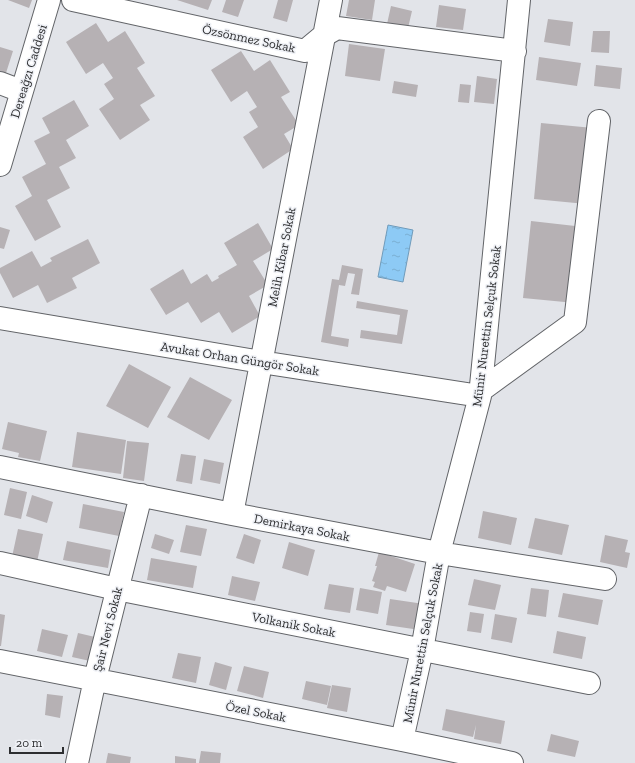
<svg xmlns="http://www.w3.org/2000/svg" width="635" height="763" viewBox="0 0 635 763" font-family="'Zilla Slab',serif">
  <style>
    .water { fill: url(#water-ripples); stroke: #709bba }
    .building { fill: #b6b1b4 }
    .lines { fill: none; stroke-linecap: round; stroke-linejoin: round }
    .minor-casing { stroke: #626468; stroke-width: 24 }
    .minor { stroke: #fff; stroke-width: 22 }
    .labels { text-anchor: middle; stroke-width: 3; stroke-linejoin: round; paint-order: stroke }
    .street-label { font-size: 13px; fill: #2d2e30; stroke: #eff1f6 }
  </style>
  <defs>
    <pattern id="water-ripples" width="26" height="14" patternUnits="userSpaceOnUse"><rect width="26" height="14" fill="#8dcaf5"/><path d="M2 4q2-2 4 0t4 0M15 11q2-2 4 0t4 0" fill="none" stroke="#7aaed2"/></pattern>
  </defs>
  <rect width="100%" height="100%" fill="#e2e4e9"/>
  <path class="water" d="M 388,225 L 413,230 L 403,282 L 378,277 Z"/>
  <path class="building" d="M 8,0 L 32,0 L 29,8 Z
    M 177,0 L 212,0 L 208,10 Z
    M 226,0 L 244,0 L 238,17 L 222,12 Z
    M 278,0 L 293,0 L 287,22 L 273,18 Z
    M 349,0 L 375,0 L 372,20 L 346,16 Z
    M 439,5 L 466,9 L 463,30 L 436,27 Z
    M 391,6 L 412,11 L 408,28 L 387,24 Z
    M 548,19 L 573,22 L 570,46 L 544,42 Z
    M 96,23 L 108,42 L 125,31 L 145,63 L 137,68 L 155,96 L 140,105 L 150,120 L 120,140 L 99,109 L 114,99 L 104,84 L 113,78 L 103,63 L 86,74 L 66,42 Z
    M 593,31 L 610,31 L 609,53 L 591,52 Z
    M 349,44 L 385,49 L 380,81 L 345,76 Z
    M 0,47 L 13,51 L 6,73 L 0,71 Z
    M 241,51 L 254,71 L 270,60 L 290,92 L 281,97 L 299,125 L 284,134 L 293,149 L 263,169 L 243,137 L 258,127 L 249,112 L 257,107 L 247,91 L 231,102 L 211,70 Z
    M 539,57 L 581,63 L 577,86 L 536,80 Z
    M 596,65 L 622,68 L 620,89 L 594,86 Z
    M 477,76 L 497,79 L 494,104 L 474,102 Z
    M 394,81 L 418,85 L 416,97 L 392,93 Z
    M 460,84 L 471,85 L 469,103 L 458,102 Z
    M 74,100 L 89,126 L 66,140 L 76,158 L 59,167 L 70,188 L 47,200 L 61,227 L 35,241 L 15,206 L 32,196 L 22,177 L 46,164 L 34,141 L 50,133 L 42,118 Z
    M 541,123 L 593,128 L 586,204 L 534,199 Z
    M 531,221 L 584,227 L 575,303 L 523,298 Z
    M 258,223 L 273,249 L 253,261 L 268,285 L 249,296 L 260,316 L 232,333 L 219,312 L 201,323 L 188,302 L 166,315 L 150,289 L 183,269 L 191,284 L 207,274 L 212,282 L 219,278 L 218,276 L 237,265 L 224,243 Z
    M 0,227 L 10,230 L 4,249 L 0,248 Z
    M 88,239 L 100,263 L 72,278 L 77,288 L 47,303 L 38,285 L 13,298 L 0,273 L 0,268 L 32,251 L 41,267 L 52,261 L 50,258 Z
    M 342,265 L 363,269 L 359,295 L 351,294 L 355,274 L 348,273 L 345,286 L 339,285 L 331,336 L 349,339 L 348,347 L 321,342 L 332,279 L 339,280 Z
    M 357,301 L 408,310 L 402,344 L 360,338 L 361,330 L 397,335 L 400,315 L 356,308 Z
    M 129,364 L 171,387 L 148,428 L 106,406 Z
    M 190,377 L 232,400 L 209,440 L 167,417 Z
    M 8,422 L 47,431 L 40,461 L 18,457 L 19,453 L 2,449 Z
    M 77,432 L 126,440 L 121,474 L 72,467 Z
    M 127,441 L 149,443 L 144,481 L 123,478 Z
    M 181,454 L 196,456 L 192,484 L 176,481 Z
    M 204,459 L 224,463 L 220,484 L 200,480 Z
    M 10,488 L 27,492 L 21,519 L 4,515 Z
    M 32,495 L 53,502 L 47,523 L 26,516 Z
    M 83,504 L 124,512 L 119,536 L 79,528 Z
    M 483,511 L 517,518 L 511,545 L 478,538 Z
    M 535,518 L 569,525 L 562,555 L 528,548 Z
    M 186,525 L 207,529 L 201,556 L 180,552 Z
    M 18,529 L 43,534 L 37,562 L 12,557 Z
    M 155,534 L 174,540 L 169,554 L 151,548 Z
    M 244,534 L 261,540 L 254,564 L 236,558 Z
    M 605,535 L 628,540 L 625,552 L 630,553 L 627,568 L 600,562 Z
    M 67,541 L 111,550 L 108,568 L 63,560 Z
    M 289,542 L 315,550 L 308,576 L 282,568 Z
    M 379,552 L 415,564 L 406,592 L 387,586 L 385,591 L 373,587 L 375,582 L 372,581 L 377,566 L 375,566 Z
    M 151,558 L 197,566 L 193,588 L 147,580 Z
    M 232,576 L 260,582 L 255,601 L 228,595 Z
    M 474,579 L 501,585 L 495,610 L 468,605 Z
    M 329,584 L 354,588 L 350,613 L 324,609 Z
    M 360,588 L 382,592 L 378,614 L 356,610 Z
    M 531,588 L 549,590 L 546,617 L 527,614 Z
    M 563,593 L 603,600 L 598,625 L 558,617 Z
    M 390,599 L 424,604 L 420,630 L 386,625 Z
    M 470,612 L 484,614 L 481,633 L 467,631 Z
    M 0,614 L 5,615 L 1,646 L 0,646 Z
    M 495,614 L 517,618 L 512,643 L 491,639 Z
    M 42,629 L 68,635 L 62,657 L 37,651 Z
    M 557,631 L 586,637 L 582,659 L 553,653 Z
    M 78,633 L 95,637 L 90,661 L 72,657 Z
    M 178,653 L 201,657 L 196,683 L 172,678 Z
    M 215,662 L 232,667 L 226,690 L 209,685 Z
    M 244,666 L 269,672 L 263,698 L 237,691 Z
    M 306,681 L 331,686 L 327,705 L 302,699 Z
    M 332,685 L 351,688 L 347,712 L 327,708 Z
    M 47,694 L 63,696 L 60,718 L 45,715 Z
    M 446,709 L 505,721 L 501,744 L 474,739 L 476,725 L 473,737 L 442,730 Z
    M 551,734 L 579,741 L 575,757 L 547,751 Z
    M 201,751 L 221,753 L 220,763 L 199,763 Z
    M 108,753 L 131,757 L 130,763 L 106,763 Z
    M 175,756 L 196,759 L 196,763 L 175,763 Z"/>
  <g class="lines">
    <defs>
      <path id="minor" d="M 73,0 L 305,51 L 323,36 L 337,28 L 515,51
        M 0,83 L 21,91
        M 0,165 L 49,0
        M 0,318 L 261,362 L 480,396
        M 480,391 L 575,322 L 599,121
        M 0,467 L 232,514 L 439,553 L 605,579
        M 232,514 L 331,0
        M 0,563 L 117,589 L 589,683
        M 0,661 L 402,740 L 512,763
        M 402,740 L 422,650 L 439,553 L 480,396 L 519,0
        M 77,763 L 95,679 L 141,495"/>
    </defs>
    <use href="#minor" class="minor-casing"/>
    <use href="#minor" class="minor"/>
  </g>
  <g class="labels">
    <g class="street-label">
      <text transform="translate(249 38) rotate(12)" y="5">Özsönmez Sokak</text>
      <text transform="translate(28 71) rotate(-73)" y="5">Dereağzı Caddesi</text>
      <text transform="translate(281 257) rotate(-79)" y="5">Melih Kibar Sokak</text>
      <text transform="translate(486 326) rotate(-83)" y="5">Münir Nurettin Selçuk Sokak</text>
      <text transform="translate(240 358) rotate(9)" y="5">Avukat Orhan Güngör Sokak</text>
      <text transform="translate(302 527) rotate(11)" y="5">Demirkaya Sokak</text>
      <text transform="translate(294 624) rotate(11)" y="5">Volkanik Sokak</text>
      <text transform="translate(107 629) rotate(-76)" y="5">Şair Nevi Sokak</text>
      <text transform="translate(422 643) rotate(-79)" y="5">Münir Nurettin Selçuk Sokak</text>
      <text transform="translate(256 711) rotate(11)" y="5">Özel Sokak</text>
    </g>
  </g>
  <path d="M10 747v6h53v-6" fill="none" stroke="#2d2e30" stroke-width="2"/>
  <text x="16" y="747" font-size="12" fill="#2d2e30" stroke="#eff1f6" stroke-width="3" paint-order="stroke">20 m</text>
</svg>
